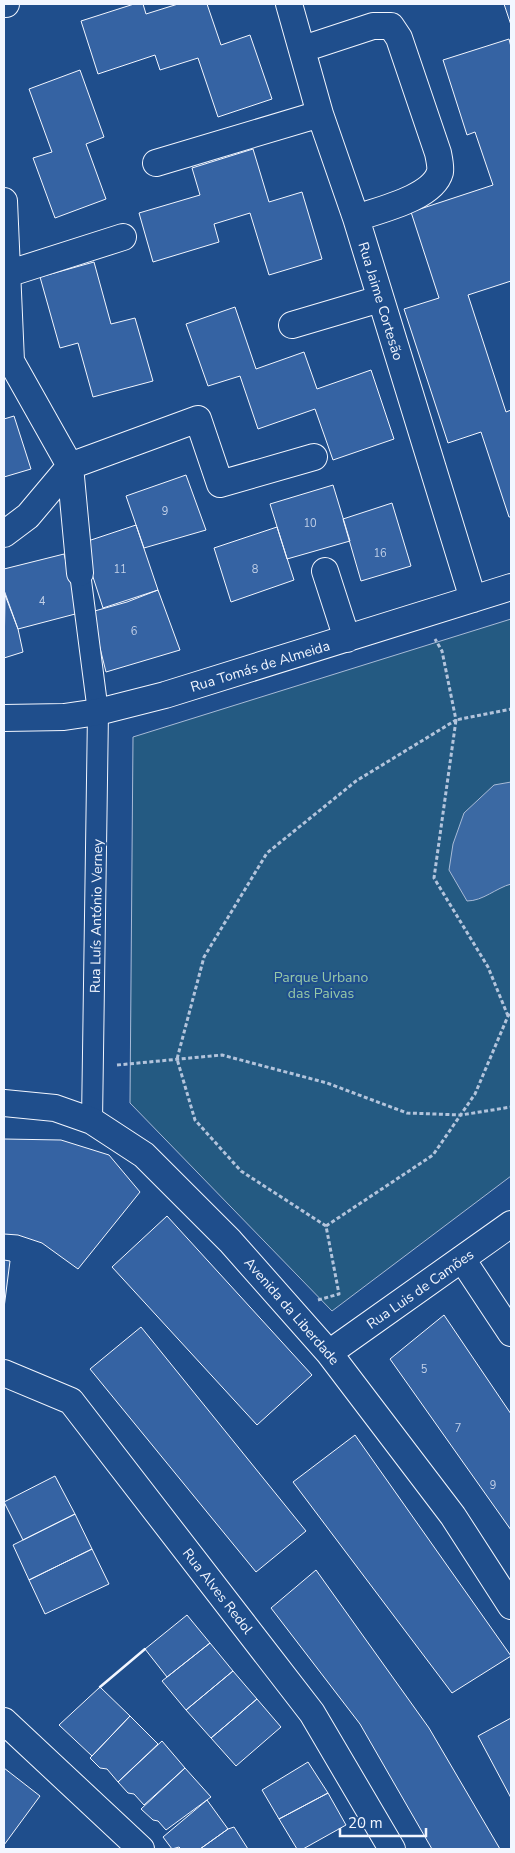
<svg xmlns="http://www.w3.org/2000/svg" width="515" height="1853" viewBox="0 0 515 1853" font-family="'Nunito Sans',sans-serif">
  <style>
    .green { fill: #245a82; stroke: #a8bbd7 }
    .water { fill: #3b69a3; stroke: #a8bbd7 }
    .building { fill: #3563a3; stroke: #f2f6ff }
    .lines { fill: none; stroke-linecap: round; stroke-linejoin: round }
    .pedestrian-casing { stroke: #f2f6ff; stroke-width: 22 }
    .minor-casing { stroke: #f2f6ff; stroke-width: 28 }
    .path { stroke: #b3c4dc; stroke-width: 3; stroke-dasharray: 4 2.5; stroke-linecap: butt }
    .pedestrian { stroke: #1f4e8c; stroke-width: 20 }
    .minor { stroke: #1f4e8c; stroke-width: 26 }
    .wall { stroke: #f2f6ff; stroke-width: 2.5 }
    .labels { text-anchor: middle; stroke-width: 4; stroke-linejoin: round; paint-order: stroke }
    .number-label { font-size: 11px; fill: #c3d1e8 }
    .street-label { font-size: 14px; fill: #f2f6ff; stroke: #1f4e8c }
    .park-label { font-size: 14px; fill: #97c8a6; stroke: #1f4e8c }
  </style>
  <rect width="100%" height="100%" fill="#1f4e8c"/>
  <path class="green" d="M 511,619 L 511,1176 L 332,1311 L 130,1103 L 133,737 Z"/>
  <path class="water" d="M 511,782 L 511,884 C 496,888 483,901 467,901 L 449,870 L 453,844 L 464,813 L 494,785 Z"/>
  <path class="building" d="M 134,4 L 143,4 L 146,14 L 178,4 L 207,4 L 221,45 L 250,35 L 272,99 L 218,117 L 198,58 L 160,70 L 155,55 L 98,74 L 81,21 Z
    M 504,4 L 511,4 L 511,25 Z
    M 509,39 L 511,47 L 511,281 L 468,295 L 506,412 L 511,410 L 511,517 L 509,517 L 481,432 L 448,443 L 404,309 L 439,298 L 411,212 L 493,185 L 475,132 L 467,135 L 443,60 Z
    M 80,70 L 104,137 L 86,144 L 106,199 L 55,218 L 33,158 L 52,152 L 29,89 Z
    M 253,149 L 269,202 L 302,192 L 322,259 L 269,275 L 250,213 L 214,224 L 219,242 L 153,262 L 139,213 L 200,195 L 192,168 Z
    M 94,262 L 111,324 L 135,318 L 153,381 L 93,397 L 78,343 L 60,348 L 40,277 Z
    M 235,307 L 256,369 L 304,352 L 317,389 L 371,370 L 394,439 L 333,460 L 315,409 L 258,429 L 240,376 L 208,386 L 186,324 Z
    M 14,416 L 31,469 L 4,477 L 4,419 Z
    M 186,475 L 206,530 L 144,548 L 126,496 Z
    M 333,485 L 350,541 L 287,559 L 270,504 Z
    M 392,503 L 411,566 L 361,581 L 343,519 Z
    M 136,525 L 158,590 L 103,608 L 82,543 Z
    M 277,527 L 294,580 L 231,602 L 214,548 Z
    M 64,554 L 79,613 L 18,629 L 4,590 L 4,569 Z
    M 158,590 L 180,650 L 106,672 L 91,612 L 127,602 Z
    M 5,595 L 18,629 L 23,652 L 4,658 Z
    M 4,1139 L 61,1140 L 109,1155 L 140,1192 L 78,1269 L 42,1243 L 18,1235 L 4,1234 Z
    M 167,1216 L 312,1375 L 257,1425 L 112,1267 Z
    M 4,1260 L 10,1261 L 4,1308 Z
    M 444,1315 L 511,1414 L 511,1530 L 390,1359 Z
    M 141,1327 L 306,1531 L 256,1572 L 90,1369 Z
    M 355,1435 L 511,1656 L 452,1693 L 293,1482 Z
    M 55,1476 L 75,1514 L 23,1540 L 4,1502 Z
    M 75,1514 L 92,1549 L 29,1580 L 13,1545 Z
    M 92,1549 L 109,1584 L 45,1614 L 29,1580 Z
    M 316,1570 L 429,1728 L 500,1849 L 432,1849 L 360,1724 L 271,1608 Z
    M 187,1615 L 210,1643 L 167,1677 L 145,1649 Z
    M 210,1643 L 233,1671 L 186,1710 L 162,1681 Z
    M 233,1671 L 257,1699 L 211,1738 L 186,1710 Z
    M 100,1687 L 130,1716 L 92,1756 L 59,1725 Z
    M 257,1699 L 281,1727 L 236,1766 L 211,1738 Z
    M 130,1716 L 158,1744 L 118,1782 L 107,1769 L 100,1768 L 90,1758 Z
    M 511,1718 L 511,1798 L 478,1736 Z
    M 162,1741 L 185,1768 L 144,1805 L 134,1794 L 128,1793 L 118,1782 Z
    M 308,1762 L 328,1793 L 279,1819 L 262,1790 Z
    M 4,1768 L 40,1796 L 4,1845 Z
    M 185,1768 L 211,1797 L 166,1830 L 158,1821 L 153,1820 L 141,1809 Z
    M 328,1793 L 346,1825 L 303,1849 L 297,1849 L 279,1819 Z
    M 207,1800 L 228,1829 L 200,1849 L 181,1849 L 179,1847 L 172,1849 L 163,1837 Z
    M 234,1827 L 248,1849 L 200,1849 L 228,1829 Z"/>
  <g class="lines">
    <defs>
      <path id="pedestrian" d="M 80,573 L 98,712 L 92,1121"/>
      <path id="minor" d="M 4,4 L 6,4
        M 289,4 L 320,114 L 356,218 L 473,599
        M 303,49 L 373,26 L 391,26 L 399,38 L 438,153 C 439,158 441,167 440,172 C 433,198 379,210 356,218
        M 156,163 L 320,114
        M 4,201 L 11,361
        M 7,274 L 123,237
        M 292,325 L 380,299
        M 4,363 L 11,361 L 70,466 L 198,419 L 220,484 L 314,457
        M 70,466 L 80,573
        M 4,534 L 28,516 L 70,466
        M 325,571 L 347,639
        M 4,718 L 64,717 L 98,712 L 165,695 L 511,587
        M 4,1103 L 55,1108 L 92,1121 L 144,1155 L 230,1241 L 329,1353 L 453,1516 L 511,1606
        M 462,1259 L 511,1333
        M 329,1353 L 511,1224
        M 4,1373 L 71,1401 L 312,1713 L 392,1849
        M 4,1721 L 141,1849"/>
    </defs>
    <use href="#pedestrian" class="pedestrian-casing"/>
    <use href="#minor" class="minor-casing"/>
    <path class="path" d="M 508,1016 L 488,967 L 434,878 L 456,720 L 511,709
      M 117,1065 L 222,1055 L 327,1083 L 407,1113 L 461,1115 L 511,1107
      M 326,1226 L 241,1171 L 195,1120 L 177,1059 L 204,957 L 267,853 L 356,781 L 456,720 L 442,651 L 435,639
      M 318,1300 L 339,1294 L 326,1226 L 433,1155 L 475,1094 L 508,1016 L 511,1013"/>
    <use href="#pedestrian" class="pedestrian"/>
    <use href="#minor" class="minor"/>
    <path class="wall" d="M 100,1687 L 145,1649"/>
  </g>
  <g class="labels">
    <g class="number-label">
      <text x="165" y="515">9</text>
      <text x="310" y="527">10</text>
      <text x="380" y="557">16</text>
      <text x="120" y="573">11</text>
      <text x="255" y="573">8</text>
      <text x="42" y="605">4</text>
      <text x="134" y="635">6</text>
      <text x="424" y="1373">5</text>
      <text x="458" y="1432">7</text>
      <text x="493" y="1489">9</text>
    </g>
    <g class="street-label">
      <text transform="translate(381 301) rotate(73)" y="5">Rua Jaime Cortesão</text>
      <text transform="translate(260 666) rotate(-17)" y="5">Rua Tomás de Almeida</text>
      <text transform="translate(96 916) rotate(-89)" y="5">Rua Luís António Verney</text>
      <text transform="translate(420 1289) rotate(-35)" y="5">Rua Luis de Camões</text>
      <text transform="translate(292 1311) rotate(49)" y="5">Avenida da Liberdade</text>
      <text transform="translate(218 1591) rotate(52)" y="5">Rua Alves Redol</text>
    </g>
    <g class="park-label">
      <text x="321" y="982">Parque Urbano<tspan x="321" dy="16">das Paivas</tspan></text>
    </g>
  </g>
  <rect width="515" height="1853" fill="none" stroke="#f2f6ff" stroke-width="10"/>
  <path d="M340 1828v8h86v-8" fill="none" stroke="#f2f6ff" stroke-width="2.5"/>
  <text x="348" y="1828" font-size="15" fill="#f2f6ff" stroke="#1f4e8c" stroke-width="4" paint-order="stroke">20 m</text>
</svg>
